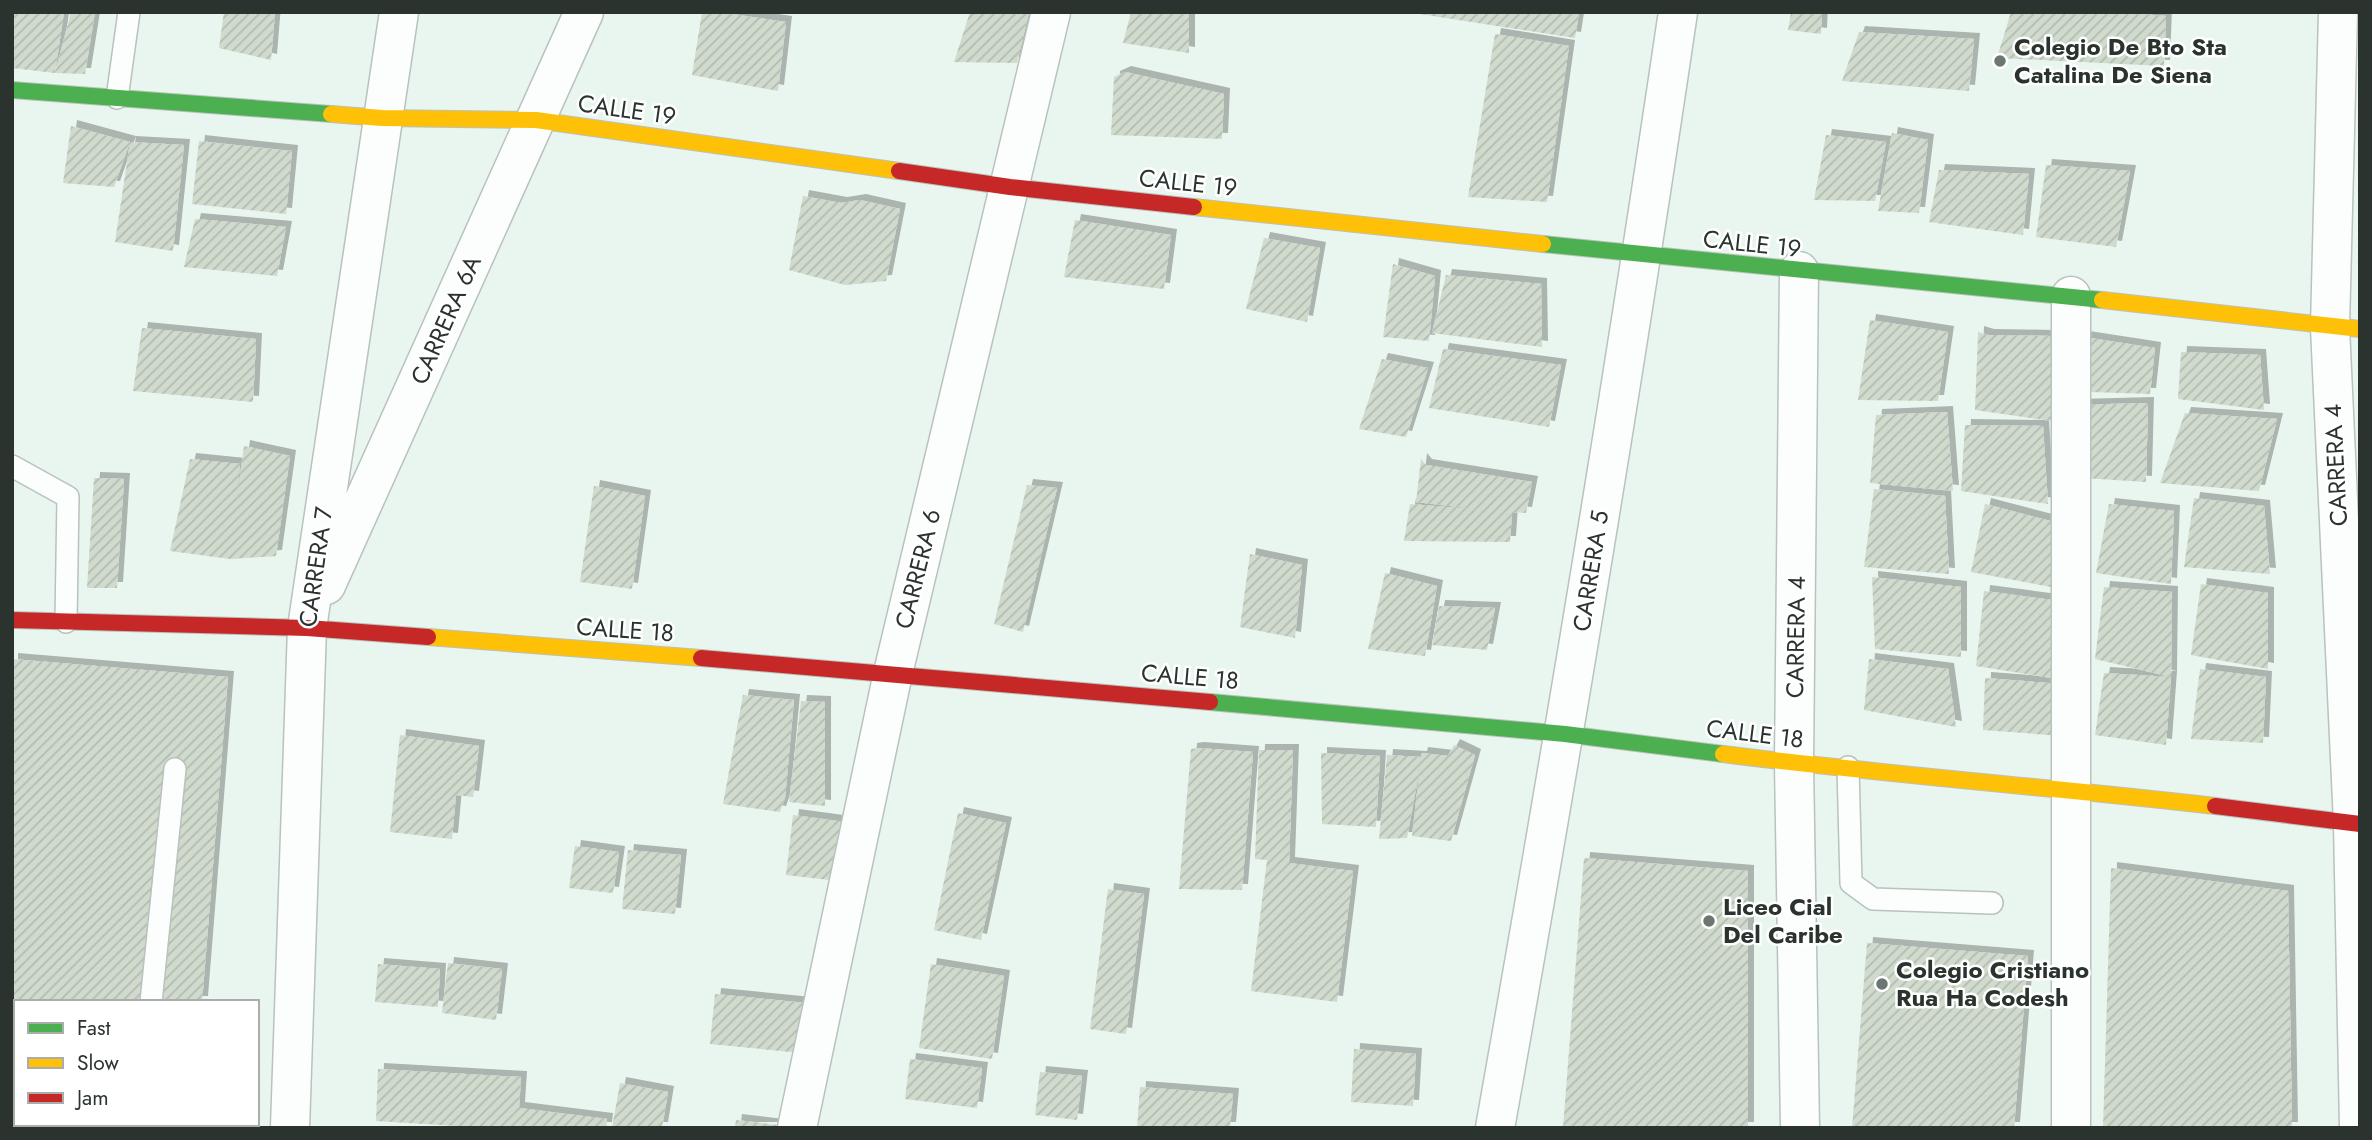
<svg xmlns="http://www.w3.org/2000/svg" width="2372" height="1140" viewBox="0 0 2372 1140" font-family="Jost,sans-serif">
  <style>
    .building { fill: url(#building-hatch); filter: url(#shadow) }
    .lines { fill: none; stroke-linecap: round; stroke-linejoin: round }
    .lane-casing { stroke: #b9c2bd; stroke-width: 24 }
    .street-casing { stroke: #b9c2bd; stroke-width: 41 }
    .fast-casing { stroke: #b9c2bd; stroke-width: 18 }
    .slow-casing { stroke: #b9c2bd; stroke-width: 18 }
    .jam-casing { stroke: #b9c2bd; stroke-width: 18 }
    .lane { stroke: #fcfefd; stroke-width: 21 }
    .street { stroke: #fcfefd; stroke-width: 38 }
    .fast { stroke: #4caf50; stroke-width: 16 }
    .slow { stroke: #ffc107; stroke-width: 16 }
    .jam { stroke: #c62828; stroke-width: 16 }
    .poi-dot { fill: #6d7772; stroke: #fff; stroke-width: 2.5 }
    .labels { text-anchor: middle; stroke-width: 5; stroke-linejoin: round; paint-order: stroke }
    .poi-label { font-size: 24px; font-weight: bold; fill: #2a332e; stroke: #fff; text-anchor: start }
    .street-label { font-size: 24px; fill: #2a332e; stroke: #fff }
  </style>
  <defs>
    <pattern id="building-hatch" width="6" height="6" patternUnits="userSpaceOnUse" patternTransform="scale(1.75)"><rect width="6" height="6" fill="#d0dacd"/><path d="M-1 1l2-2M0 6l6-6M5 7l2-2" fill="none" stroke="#b3bcb0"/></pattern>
    <filter id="shadow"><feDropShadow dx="6" dy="-6" stdDeviation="0" flood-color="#0004"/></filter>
  </defs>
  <rect width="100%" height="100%" fill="#e9f6ef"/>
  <path class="building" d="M 12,12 L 64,12 L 55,73 L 12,68 Z
    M 71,12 L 95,12 L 85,74 L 55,73 Z
    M 224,12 L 275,12 L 271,60 L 219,48 Z
    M 702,12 L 718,12 L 786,22 L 778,91 L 692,75 Z
    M 970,12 L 1029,12 L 1017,63 L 954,62 Z
    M 1131,12 L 1189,12 L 1189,53 L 1123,43 Z
    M 1407,12 L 1579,12 L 1575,38 Z
    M 1791,12 L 1822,12 L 1821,34 L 1788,30 Z
    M 2011,12 L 2115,12 L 2166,16 L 2164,66 L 1997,58 Z
    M 1859,32 L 1974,39 L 1969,91 L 1842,81 Z
    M 1495,34 L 1569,46 L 1547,202 L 1468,197 Z
    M 1125,72 L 1224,94 L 1222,139 L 1111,135 L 1114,77 Z
    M 71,126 L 130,142 L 184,145 L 173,251 L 115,242 L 130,142 L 114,187 L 63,183 Z
    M 1892,133 L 1928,140 L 1919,213 L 1878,211 Z
    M 1826,135 L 1886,142 L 1875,201 L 1814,200 Z
    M 199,141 L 292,151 L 286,214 L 192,204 Z
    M 2046,165 L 2130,171 L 2116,247 L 2036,237 Z
    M 1939,170 L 2029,174 L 2023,235 L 1929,222 Z
    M 803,196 L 841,203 L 860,200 L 900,209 L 886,281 L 845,285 L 789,270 Z
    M 195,219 L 286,227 L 277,276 L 184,267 Z
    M 1075,220 L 1171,235 L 1164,289 L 1064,277 Z
    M 1264,238 L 1320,248 L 1307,322 L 1246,309 Z
    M 1393,264 L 1435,276 L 1429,341 L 1383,337 Z
    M 1446,275 L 1541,284 L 1542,347 L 1432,333 Z
    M 1870,320 L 1948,332 L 1938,401 L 1858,400 Z
    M 142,328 L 256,339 L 253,402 L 133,391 Z
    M 1978,332 L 1988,335 L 2050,336 L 2052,421 L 1975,410 Z
    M 2064,334 L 2155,348 L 2150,394 L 2060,391 Z
    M 1443,349 L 1561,365 L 1549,427 L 1429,408 Z
    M 2181,352 L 2260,355 L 2264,410 L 2178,399 Z
    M 1382,359 L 1428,368 L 1406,437 L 1359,429 Z
    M 2148,403 L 2146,482 L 2067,477 L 2071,405 Z
    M 1947,412 L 1953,491 L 1870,483 L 1876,415 Z
    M 2185,413 L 2277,419 L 2259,491 L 2160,483 Z
    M 1965,425 L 2043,426 L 2048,504 L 1961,491 Z
    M 244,446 L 290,456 L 276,556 L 230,559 L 170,551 L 190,459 L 240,464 L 236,506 Z
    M 1421,459 L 1426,465 L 1532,482 L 1526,513 L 1512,512 L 1510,542 L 1404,541 L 1410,504 L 1484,510 L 1416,502 Z
    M 94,478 L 124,479 L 117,588 L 87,588 Z
    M 1027,485 L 1057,488 L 1023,632 L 994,624 Z
    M 594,486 L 645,496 L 632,589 L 580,582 Z
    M 1874,489 L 1945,496 L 1949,574 L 1864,567 Z
    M 2194,498 L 2264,506 L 2270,574 L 2184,567 Z
    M 1985,504 L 2058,523 L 2056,588 L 1971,572 Z
    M 2109,504 L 2174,511 L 2171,584 L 2096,573 Z
    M 1250,554 L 1302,565 L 1295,638 L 1240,627 Z
    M 1385,573 L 1437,586 L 1425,656 L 1368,649 Z
    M 1872,577 L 1961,587 L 1961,657 L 1875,649 Z
    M 2201,584 L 2268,593 L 2268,669 L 2191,655 Z
    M 2104,587 L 2172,592 L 2171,677 L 2095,659 Z
    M 1984,591 L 2052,600 L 2064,680 L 1976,666 Z
    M 1439,606 L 1495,608 L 1487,650 L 1432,645 Z
    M 12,659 L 228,677 L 202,1002 L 16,1002 L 16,1124 L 192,1124 L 192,1128 L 12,1128 Z
    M 1869,659 L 1948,669 L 1956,727 L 1864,710 Z
    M 2200,669 L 2266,677 L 2263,743 L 2191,739 Z
    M 2104,673 L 2171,677 L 2166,745 L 2095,735 Z
    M 1985,678 L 2061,684 L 2062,736 L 1983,730 Z
    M 743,695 L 794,700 L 785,798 L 780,812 L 723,804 Z
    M 801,701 L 825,702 L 825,806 L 789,802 Z
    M 400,735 L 479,746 L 473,797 L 456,795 L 452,839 L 390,832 Z
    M 1454,745 L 1475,755 L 1451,841 L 1412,836 L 1420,767 L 1407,838 L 1379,839 L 1387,755 L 1421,757 L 1422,753 L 1448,756 Z
    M 1198,748 L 1253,752 L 1242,890 L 1179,889 L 1191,749 Z
    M 1259,750 L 1293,750 L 1289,863 L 1353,871 L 1337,1002 L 1251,991 L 1267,860 L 1255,859 Z
    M 1321,753 L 1380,756 L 1376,827 L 1322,824 Z
    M 958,813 L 1006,823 L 981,940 L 934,930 Z
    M 793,815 L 845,822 L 838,881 L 786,875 Z
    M 575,846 L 619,852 L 613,893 L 569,888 Z
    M 628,850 L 681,855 L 675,914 L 622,909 Z
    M 1584,858 L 1748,871 L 1748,1128 L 1563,1128 Z
    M 2111,868 L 2288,891 L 2292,1128 L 2103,1128 Z
    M 1108,889 L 1144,894 L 1126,1034 L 1090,1029 Z
    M 1867,943 L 2028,956 L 2014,1128 L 1852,1128 Z
    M 448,963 L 502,969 L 496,1020 L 442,1013 Z
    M 378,964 L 440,969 L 438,1007 L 375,1002 Z
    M 931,964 L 1004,976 L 992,1059 L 919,1048 Z
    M 715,994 L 806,1003 L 801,1053 L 710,1044 Z
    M 1354,1049 L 1416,1054 L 1413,1106 L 1351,1102 Z
    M 910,1059 L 982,1068 L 977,1108 L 905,1099 Z
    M 378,1069 L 521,1077 L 519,1108 L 607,1119 L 606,1128 L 488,1128 L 376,1121 Z
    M 1040,1072 L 1082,1076 L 1077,1120 L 1035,1115 Z
    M 620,1083 L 668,1092 L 662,1128 L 612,1128 Z
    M 1140,1087 L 1233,1094 L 1230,1128 L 1137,1128 Z
    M 736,1120 L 778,1125 L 778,1128 L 735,1128 Z"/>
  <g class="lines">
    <defs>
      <path id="lane" d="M 117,98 L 129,12
        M 12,466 L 68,497 L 66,622
        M 1848,767 L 1851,883 L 1873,899 L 1992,903
        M 151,1002 L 175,769
        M 138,1128 L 138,1124"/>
      <path id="street" d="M 2338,12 L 2330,327 L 2353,823 L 2359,1128
        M 1799,271 L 1794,763 L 1800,1128
        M 326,585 L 584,12
        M 290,1128 L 307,628 L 399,12
        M 797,1128 L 893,673 L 1051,12
        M 1495,1128 C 1561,757 1623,385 1678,12
        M 2071,1128 L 2071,296"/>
      <path id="fast" d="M 12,90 L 331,114
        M 1543,244 L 2102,300
        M 1210,702 L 1565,734 L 1723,754"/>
      <path id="slow" d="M 331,114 L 382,118 L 536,120 L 899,171
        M 1194,207 L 1543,244
        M 2102,300 L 2360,329
        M 428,637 L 701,658
        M 1723,754 C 1887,775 2051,787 2215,806"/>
      <path id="jam" d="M 899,171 L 1010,187 L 1194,207
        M 12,620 L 307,628 L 428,637
        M 701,658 L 1210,702
        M 2215,806 L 2360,824"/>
    </defs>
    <use href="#lane" class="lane-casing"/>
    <use href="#street" class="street-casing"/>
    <use href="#fast" class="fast-casing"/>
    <use href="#slow" class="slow-casing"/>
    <use href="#jam" class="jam-casing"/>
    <use href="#lane" class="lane"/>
    <use href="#street" class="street"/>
    <use href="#fast" class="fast"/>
    <use href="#slow" class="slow"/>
    <use href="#jam" class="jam"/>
  </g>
  <g class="poi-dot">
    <circle cx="2000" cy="61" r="7"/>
    <circle cx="1709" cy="921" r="7"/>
    <circle cx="1882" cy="984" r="7"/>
  </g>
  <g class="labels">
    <g class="poi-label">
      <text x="2014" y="55">Colegio De Bto Sta<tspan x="2014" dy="28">Catalina De Siena</tspan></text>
      <text x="1723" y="915">Liceo Cial<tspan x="1723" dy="28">Del Caribe</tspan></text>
      <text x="1896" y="978">Colegio Cristiano<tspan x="1896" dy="28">Rua Ha Codesh</tspan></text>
    </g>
    <g class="street-label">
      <text transform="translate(627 110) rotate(8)" y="8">CALLE 19</text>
      <text transform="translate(1188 183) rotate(6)" y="8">CALLE 19</text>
      <text transform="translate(1752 244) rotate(6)" y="8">CALLE 19</text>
      <text transform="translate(446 320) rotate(-66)" y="8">CARRERA 6A</text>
      <text transform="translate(2336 465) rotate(-93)" y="8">CARRERA 4</text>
      <text transform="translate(316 567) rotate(-82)" y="8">CARRERA 7</text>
      <text transform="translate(918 569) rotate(-76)" y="8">CARRERA 6</text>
      <text transform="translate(1591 571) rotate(-81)" y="8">CARRERA 5</text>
      <text transform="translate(625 630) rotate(4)" y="8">CALLE 18</text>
      <text transform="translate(1796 637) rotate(-89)" y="8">CARRERA 4</text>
      <text transform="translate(1190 677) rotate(5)" y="8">CALLE 18</text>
      <text transform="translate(1755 734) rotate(7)" y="8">CALLE 18</text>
    </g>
  </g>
  <rect width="2372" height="1140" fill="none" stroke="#2a332e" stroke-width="28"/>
  <rect x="14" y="1000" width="245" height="126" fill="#ffffff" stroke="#aaadab" stroke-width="2"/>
  <rect x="28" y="1023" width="35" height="10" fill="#4caf50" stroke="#aaadab" stroke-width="2"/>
  <text x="77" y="1035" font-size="21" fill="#2a332e">Fast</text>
  <rect x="28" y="1058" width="35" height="10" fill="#ffc107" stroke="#aaadab" stroke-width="2"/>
  <text x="77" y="1070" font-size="21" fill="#2a332e">Slow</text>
  <rect x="28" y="1093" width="35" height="10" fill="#c62828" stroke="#aaadab" stroke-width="2"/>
  <text x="77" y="1105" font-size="21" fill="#2a332e">Jam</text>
</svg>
